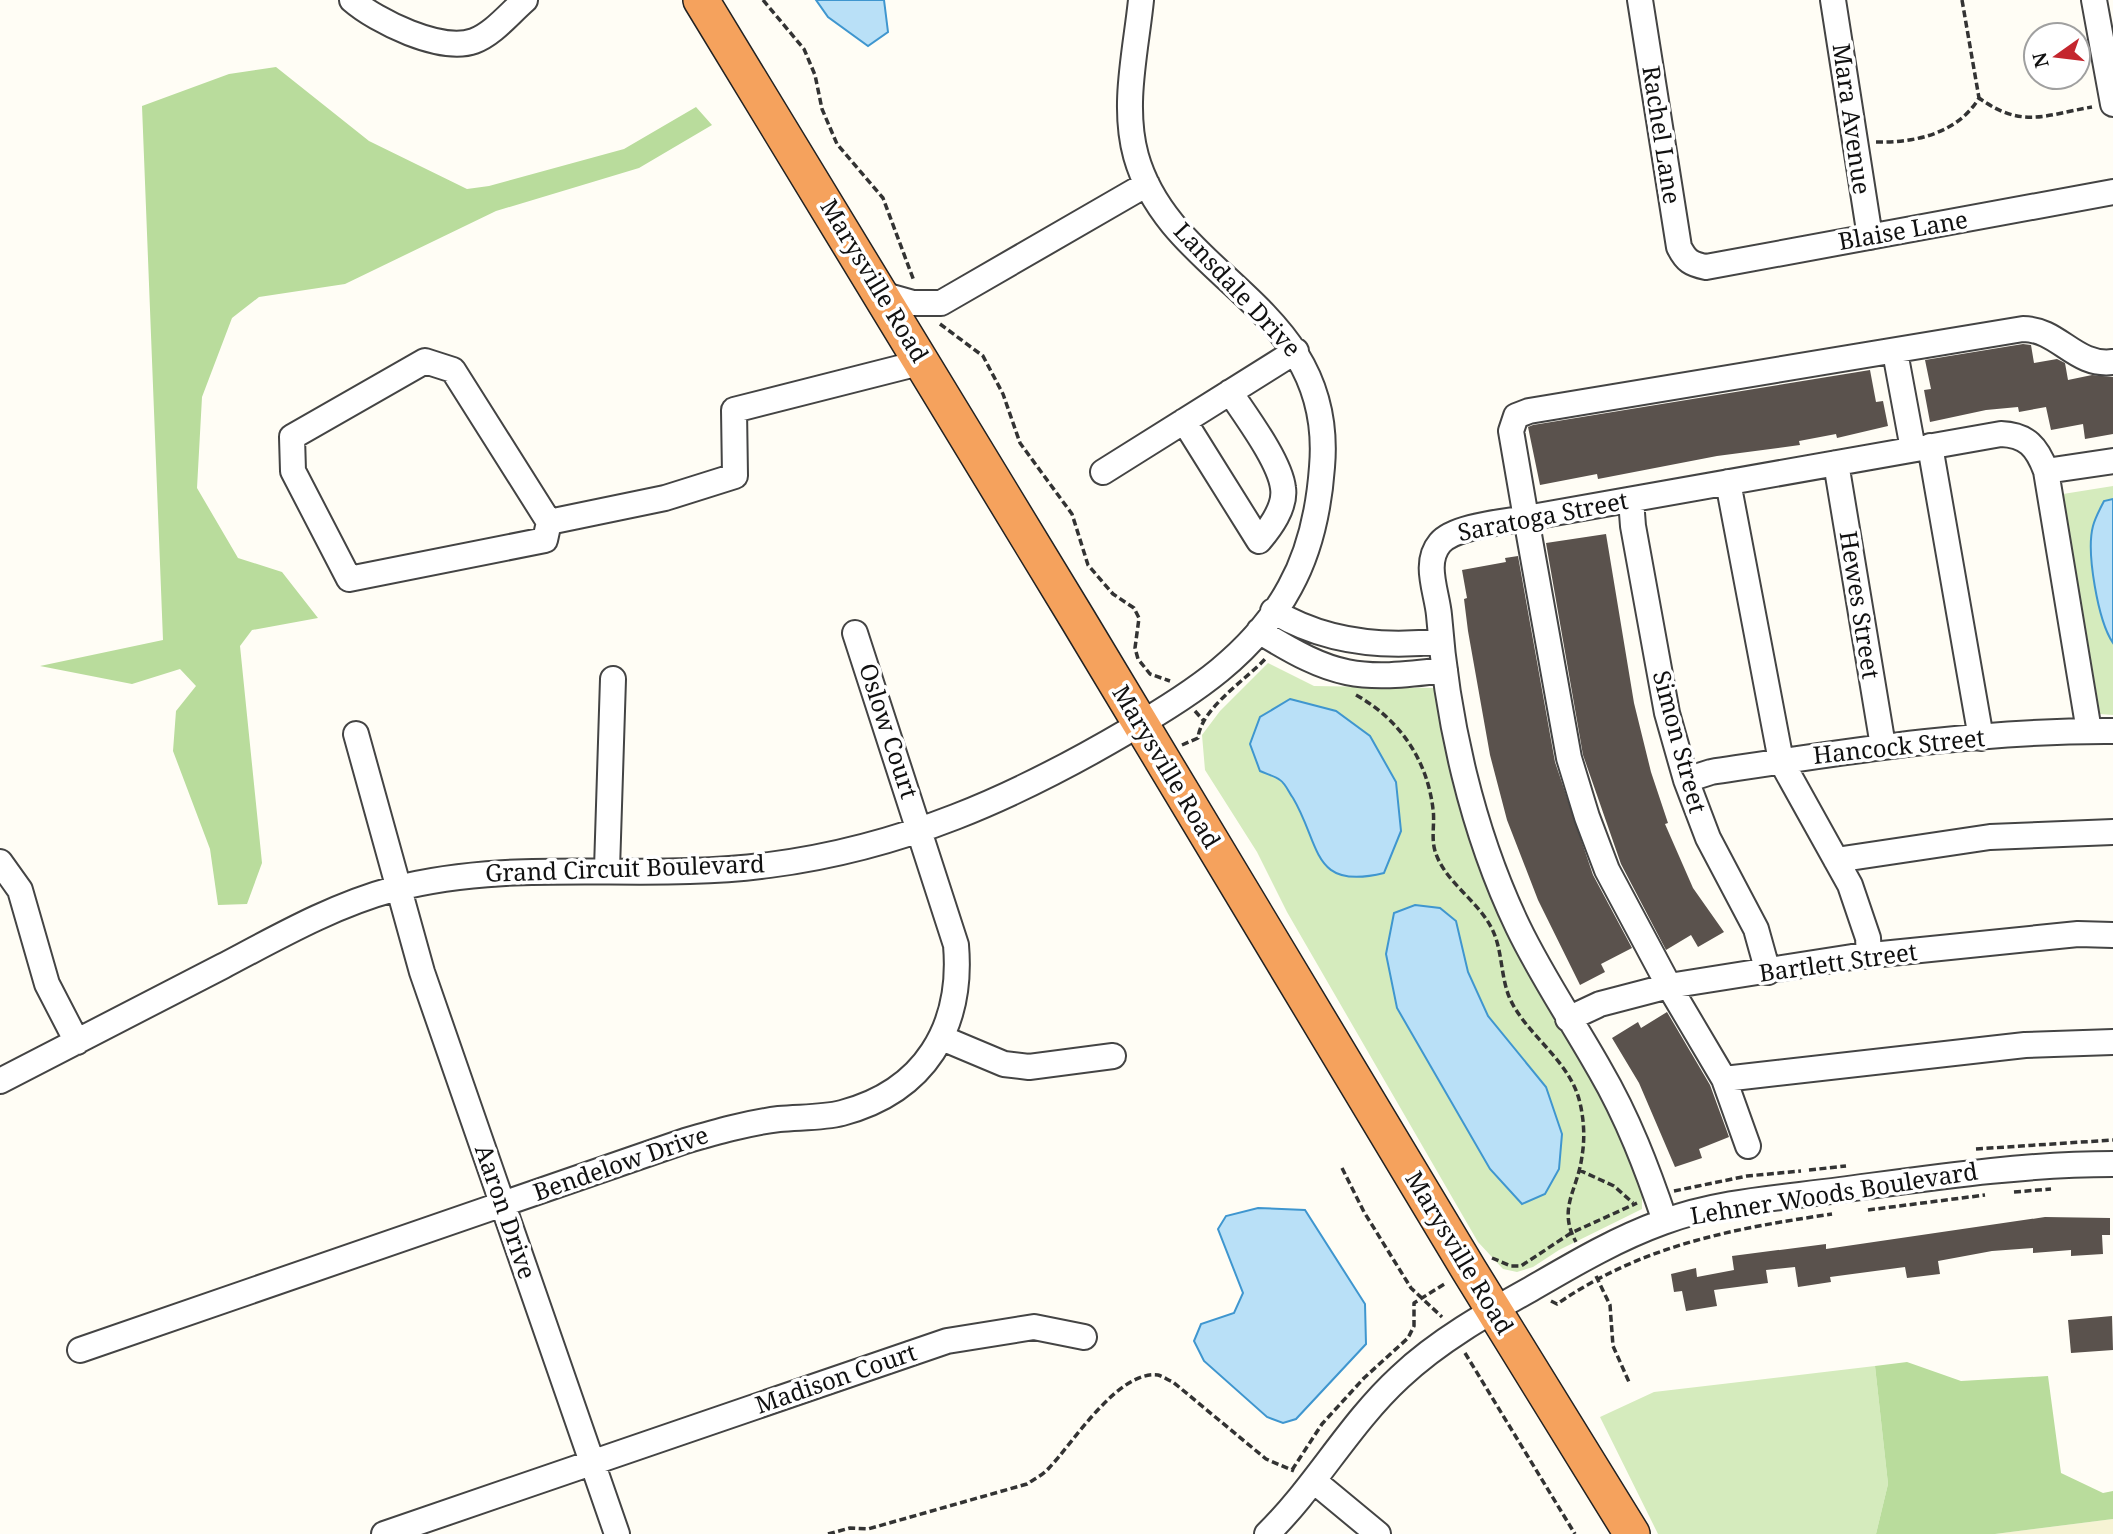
<svg xmlns="http://www.w3.org/2000/svg" width="2113" height="1534" viewBox="0 0 2113 1534" font-family="'Noto Serif',serif">
  <style>
    .farmland { fill: #f6f3d4 }
    .green { fill: #d5ebbd }
    .forest { fill: #b9dc9c }
    .water { fill: #b9e0f7; stroke: #3f96cf; stroke-width: 2 }
    .building { fill: #5a524d }
    .lines { fill: none; stroke-linecap: round; stroke-linejoin: round }
    .minor-casing { stroke: #444; stroke-width: 28 }
    .highway-casing { stroke: #222; stroke-width: 38 }
    .path { stroke: #333; stroke-width: 3.5; stroke-dasharray: 7 3.5; stroke-linecap: butt }
    .minor { stroke: #fff; stroke-width: 24 }
    .highway { stroke: #f5a25d; stroke-width: 35 }
    .labels { text-anchor: middle; stroke-width: 7; stroke-linejoin: round; paint-order: stroke }
    .street-label { font-size: 24px; fill: #111; stroke: #fff }
  </style>
  <rect width="100%" height="100%" fill="#fffdf5"/>
  <path class="farmland" d="M 2113,1519 L 2113,1534 L 1995,1534 Z"/>
  <path class="green" d="M 2113,486 L 2113,715 L 2100,714 L 2063,494 Z
    M 1268,663 L 1314,686 L 1434,688 L 1464,811 L 1508,931 L 1614,1121 L 1642,1187 L 1642,1209 L 1559,1250 L 1533,1267 L 1517,1272 L 1503,1269 L 1478,1242 L 1287,912 L 1257,852 L 1205,770 L 1202,735 L 1220,711 Z
    M 1875,1366 L 1888,1484 L 1876,1534 L 1658,1534 L 1600,1417 L 1654,1392 Z"/>
  <path class="forest" d="M 276,67 L 369,141 L 467,189 L 489,186 L 624,149 L 696,107 L 712,125 L 639,168 L 496,211 L 345,284 L 259,297 L 232,318 L 202,397 L 197,488 L 238,558 L 282,572 L 318,618 L 252,630 L 240,646 L 262,863 L 247,904 L 218,905 L 210,849 L 173,751 L 176,711 L 196,686 L 180,669 L 132,684 L 40,666 L 163,640 L 142,106 L 229,74 Z
    M 1907,1362 L 1961,1381 L 2048,1376 L 2061,1473 L 2103,1493 L 2113,1491 L 2113,1519 L 1995,1534 L 1876,1534 L 1888,1484 L 1875,1366 Z"/>
  <path class="water" d="M 816,0 L 884,0 L 888,32 L 868,46 L 828,17 Z
    M 2113,499 L 2113,643 C 2098,621 2086,552 2093,526 C 2095,518 2100,509 2104,501 Z
    M 1290,699 L 1336,711 L 1370,736 L 1396,782 L 1401,831 L 1384,873 C 1311,891 1321,845 1293,798 C 1289,793 1286,784 1280,780 C 1275,776 1266,774 1260,771 L 1250,744 L 1260,717 Z
    M 1415,905 L 1440,908 L 1456,921 L 1468,972 L 1488,1016 L 1546,1087 L 1562,1134 L 1559,1169 L 1545,1194 L 1522,1204 L 1490,1169 L 1397,1008 L 1386,954 L 1394,913 Z
    M 1258,1208 L 1305,1210 L 1365,1304 L 1366,1344 L 1296,1419 L 1283,1423 L 1267,1417 L 1204,1361 L 1194,1341 L 1201,1324 L 1234,1313 L 1243,1293 L 1218,1229 L 1226,1216 Z"/>
  <path class="building" d="M 2023,344 L 2031,345 L 2034,363 L 2057,359 L 2065,363 L 2068,380 L 2092,375 L 2113,377 L 2113,434 L 2085,439 L 2083,424 L 2051,430 L 2046,407 L 2019,412 L 2018,407 L 1986,410 L 1930,422 L 1924,390 L 1931,389 L 1925,360 Z
    M 1870,370 L 1876,402 L 1883,401 L 1888,426 L 1837,438 L 1836,434 L 1799,441 L 1800,445 L 1717,456 L 1598,479 L 1597,474 L 1540,485 L 1528,427 L 1533,425 Z
    M 1606,534 L 1634,703 L 1651,772 L 1668,823 L 1665,824 L 1693,888 L 1724,932 L 1698,947 L 1691,935 L 1666,950 L 1621,864 L 1583,755 L 1546,543 Z
    M 1518,556 L 1555,762 L 1593,875 L 1632,948 L 1601,964 L 1605,972 L 1580,985 L 1538,900 L 1507,820 L 1490,755 L 1468,631 L 1464,599 L 1467,598 L 1462,570 L 1506,562 L 1505,558 Z
    M 1667,1012 L 1710,1085 L 1729,1137 L 1699,1149 L 1702,1158 L 1675,1167 L 1639,1083 L 1612,1038 L 1638,1022 L 1641,1028 Z
    M 2045,1217 L 2110,1218 L 2110,1235 L 2102,1235 L 2103,1254 L 2071,1256 L 2071,1250 L 2033,1253 L 2033,1248 L 1992,1251 L 1938,1261 L 1940,1274 L 1907,1278 L 1905,1267 L 1830,1277 L 1831,1282 L 1798,1287 L 1795,1267 L 1766,1270 L 1768,1283 L 1714,1290 L 1717,1306 L 1686,1311 L 1682,1291 L 1674,1292 L 1671,1274 L 1696,1268 L 1697,1277 L 1734,1270 L 1732,1256 L 1826,1244 L 1826,1249 Z
    M 2112,1316 L 2113,1350 L 2071,1353 L 2068,1320 Z"/>
  <g class="lines">
    <defs>
      <path id="minor" d="M 352,0 C 376,21 441,53 474,41 C 493,34 509,14 525,0
        M 1640,0 L 1679,247 C 1686,261 1691,264 1706,267 L 2113,192
        M 1833,0 L 1870,237
        M 2094,0 L 2113,104
        M 881,294 L 913,303 L 941,303 L 1147,184
        M 1895,352 L 1913,449
        M 1184,421 L 1259,541 C 1270,528 1286,507 1283,488 C 1280,461 1245,415 1230,392
        M 1930,446 L 1981,738
        M 1836,463 L 1883,746
        M 2046,471 L 2113,461
        M 1103,472 L 1296,351
        M 1728,482 L 1781,761 L 1850,885 L 1868,938 L 1869,956
        M 1631,500 L 1633,526 L 1667,713 L 1686,780 L 1708,838 L 1756,929 L 1768,972
        M 549,522 L 545,540 L 349,579 L 293,471 L 292,437 L 425,361 L 453,370 L 549,522 L 665,498 L 735,476 L 734,410 L 923,362
        M 1273,611 C 1324,642 1383,648 1441,641
        M 1259,631 C 1335,678 1357,681 1445,670
        M 356,734 L 422,972 L 617,1534
        M 1686,780 L 1711,772 C 1843,752 1978,730 2113,731
        M 1836,860 L 1990,837 L 2113,832
        M 0,862 L 20,890 L 47,984 L 77,1042
        M 607,869 L 613,679
        M 1568,1019 L 1600,1004 L 1669,986 L 1852,957 L 2078,934 L 2113,935
        M 942,1038 L 1004,1064 L 1029,1067 L 1113,1056
        M 1724,1079 L 2025,1045 L 2113,1042
        M 0,1081 C 75,1043 149,1004 223,966 C 278,937 334,905 394,889 C 518,857 644,882 769,865 C 902,848 1014,798 1128,731 C 1192,694 1254,654 1290,587 C 1310,551 1319,508 1322,467 C 1336,305 1171,281 1136,156 C 1122,106 1136,50 1141,0
        M 1748,1146 L 1724,1079 L 1669,986 L 1607,870 L 1587,817 L 1569,758 L 1526,518 L 1511,431 L 1516,416 L 1529,411 L 2023,329 C 2059,329 2075,367 2113,362
        M 1665,1221 C 1647,1168 1628,1118 1600,1070 C 1573,1022 1542,977 1518,927 C 1472,831 1447,720 1439,615 C 1437,592 1423,563 1440,543 C 1454,526 1504,522 1526,518 L 2001,434 C 2027,435 2037,447 2046,471 L 2089,731
        M 80,1350 L 685,1141 C 716,1132 747,1123 779,1119 C 799,1117 822,1118 842,1113 C 925,1091 963,1027 956,945 L 855,633
        M 1314,1481 L 1378,1534
        M 384,1534 L 947,1341 L 1034,1327 L 1084,1337
        M 1267,1534 C 1316,1486 1349,1424 1400,1377 C 1438,1341 1486,1314 1531,1289 C 1574,1264 1616,1239 1663,1222 C 1719,1201 1781,1198 1840,1190 C 1930,1178 2021,1164 2113,1164"/>
      <path id="highway" d="M 701,0 L 1077,618 L 1469,1270 L 1632,1534"/>
    </defs>
    <use href="#minor" class="minor-casing"/>
    <use href="#highway" class="highway-casing"/>
    <path class="path" d="M 763,0 L 804,49 L 815,75 L 822,109 L 837,144 L 883,198 L 914,281
      M 1962,0 L 1979,98
      M 1876,142 C 1916,143 1958,133 1979,98 C 2022,129 2045,115 2092,107
      M 940,324 L 983,356 L 1003,394 L 1020,443 L 1072,514 L 1088,565 L 1113,594 L 1134,608 L 1139,618 L 1135,648 L 1138,659 L 1150,674 L 1170,681
      M 1356,695 C 1399,719 1427,759 1433,809 C 1435,822 1431,838 1435,851 C 1444,881 1477,900 1491,927 C 1503,949 1500,976 1510,999 C 1528,1037 1570,1060 1580,1103 C 1584,1120 1585,1139 1582,1156 C 1578,1190 1557,1208 1576,1242
      M 1195,711 L 1203,720
      M 1182,745 L 1198,738 C 1201,708 1246,680 1266,658
      M 1976,1149 L 2113,1140
      M 1342,1168 L 1364,1212 L 1411,1288 L 1442,1317
      M 1579,1170 L 1614,1186 L 1633,1203
      M 1809,1170 L 1846,1166
      M 1674,1191 L 1747,1176 L 1801,1171
      M 2014,1192 L 2051,1189
      M 1868,1210 L 1985,1195
      M 1492,1258 L 1511,1266 L 1521,1266 L 1571,1233 L 1637,1203
      M 1596,1276 L 1610,1305 L 1613,1346 L 1629,1382
      M 1551,1301 L 1557,1304 C 1643,1245 1731,1229 1832,1214
      M 1465,1353 L 1575,1534
      M 1292,1470 L 1322,1424 L 1364,1378 L 1408,1338 L 1414,1326 L 1414,1303 L 1446,1283
      M 828,1534 L 850,1528 L 868,1529 L 1027,1484 C 1034,1479 1043,1475 1049,1468 C 1073,1443 1118,1370 1158,1375 C 1162,1376 1168,1380 1173,1382 L 1266,1459 L 1294,1471"/>
    <use href="#minor" class="minor"/>
    <use href="#highway" class="highway"/>
  </g>
  <g class="labels">
    <g class="street-label">
      <text transform="translate(1851 119) rotate(82)" y="8">Mara Avenue</text>
      <text transform="translate(1661 135) rotate(81)" y="8">Rachel Lane</text>
      <text transform="translate(1903 231) rotate(-10)" y="8">Blaise Lane</text>
      <text transform="translate(874 281) rotate(59)" y="8">Marysville Road</text>
      <text transform="translate(1237 290) rotate(47)" y="8">Lansdale Drive</text>
      <text transform="translate(1543 517) rotate(-11)" y="8">Saratoga Street</text>
      <text transform="translate(1859 605) rotate(81)" y="8">Hewes Street</text>
      <text transform="translate(888 731) rotate(72)" y="8">Oslow Court</text>
      <text transform="translate(1679 742) rotate(75)" y="8">Simon Street</text>
      <text transform="translate(1899 747) rotate(-6)" y="8">Hancock Street</text>
      <text transform="translate(1166 767) rotate(59)" y="8">Marysville Road</text>
      <text transform="translate(625 869) rotate(-2)" y="8">Grand Circuit Boulevard</text>
      <text transform="translate(1838 963) rotate(-8)" y="8">Bartlett Street</text>
      <text transform="translate(621 1164) rotate(-19)" y="8">Bendelow Drive</text>
      <text transform="translate(1834 1194) rotate(-9)" y="8">Lehner Woods Boulevard</text>
      <text transform="translate(505 1212) rotate(71)" y="8">Aaron Drive</text>
      <text transform="translate(1459 1253) rotate(59)" y="8">Marysville Road</text>
      <text transform="translate(836 1379) rotate(-19)" y="8">Madison Court</text>
    </g>
  </g>
  <g transform="translate(2057 56) rotate(256)"><circle r="33" fill="#ffffff" stroke="#a0a0a0" stroke-width="2"/>
  <path d="M0-5L12 26L0 18L-12 26Z" fill="#c4262e"/>
  <text y="-10" font-size="19" font-weight="bold" text-anchor="middle" fill="#111111">N</text>
  </g>
</svg>
